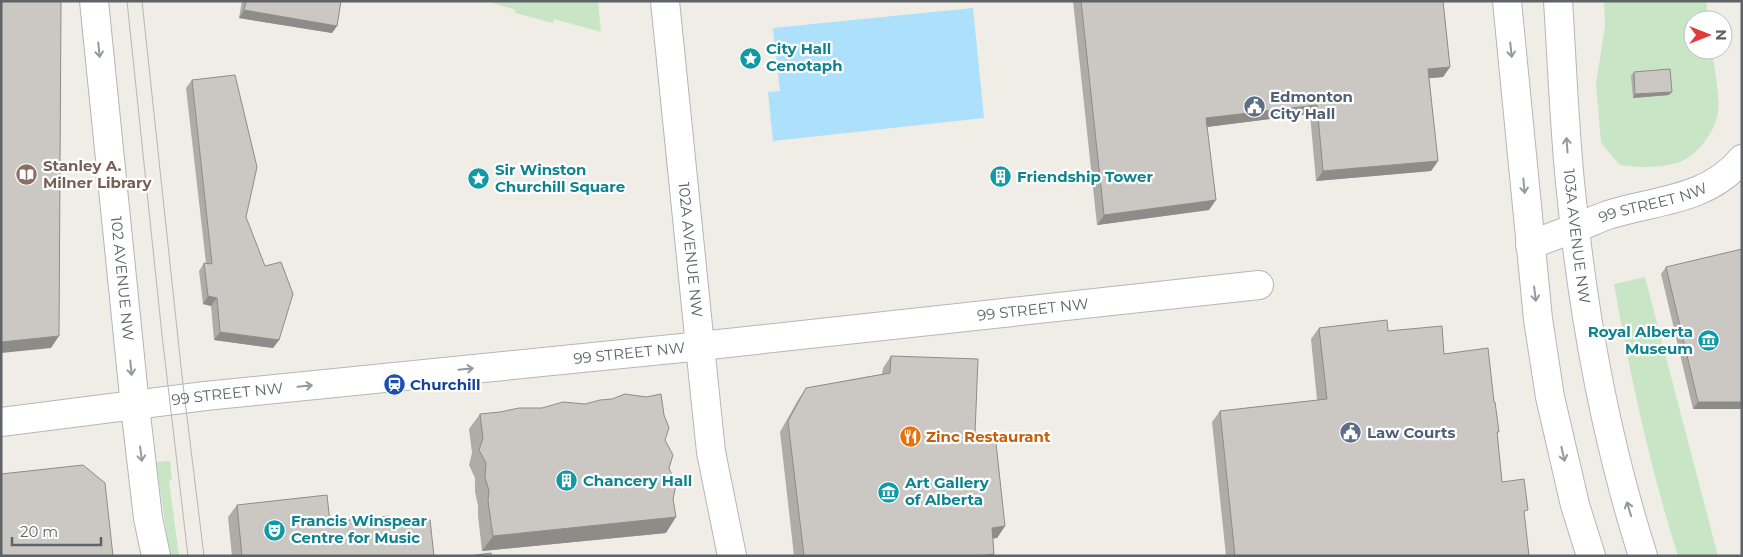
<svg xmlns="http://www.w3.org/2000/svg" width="1743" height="557" viewBox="0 0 1743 557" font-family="Montserrat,sans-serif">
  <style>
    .green { fill: #c8e6c5 }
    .water { fill: #ace0fb }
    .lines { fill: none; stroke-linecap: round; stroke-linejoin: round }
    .street-casing { stroke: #b2b5b9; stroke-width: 30 }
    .secondary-casing { stroke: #b3b7bb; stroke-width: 30 }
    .street { stroke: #fff; stroke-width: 28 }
    .secondary { stroke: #fff; stroke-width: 28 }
    .tram { stroke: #b5b6b7; stroke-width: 1 }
    .wall { fill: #afaca8 }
    .shaded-wall { fill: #8e8c88 }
    .building { fill: #cbc8c3; stroke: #8e8c88 }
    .oneway { stroke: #969a9c }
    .labels { text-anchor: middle; stroke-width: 4.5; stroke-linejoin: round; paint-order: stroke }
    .culture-label { font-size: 15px; font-weight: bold; fill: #0d838f; stroke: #fff; text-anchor: start }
    .service-label { font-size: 15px; font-weight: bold; fill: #4e5e75; stroke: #fff; text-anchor: start }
    .education-label { font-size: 15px; font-weight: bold; fill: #785e54; stroke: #fff; text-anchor: start }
    .street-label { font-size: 15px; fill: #5e6367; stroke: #fff }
    .transit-label { font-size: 15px; font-weight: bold; fill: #164399; stroke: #fff; text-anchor: start }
    .food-label { font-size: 15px; font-weight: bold; fill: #c56008; stroke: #fff; text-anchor: start }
  </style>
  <rect width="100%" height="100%" fill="#f0ede7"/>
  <path class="green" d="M 487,1 L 598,1 L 601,32 L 554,19 L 553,23 L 515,13 L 516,10 Z
    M 1604,1 L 1706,1 L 1709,20 L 1693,20 L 1693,50 L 1712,50 C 1714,66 1720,96 1718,111 C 1716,131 1697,157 1677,163 C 1659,168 1639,168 1620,165 L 1601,143 L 1596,84 L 1605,26 Z
    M 1645,277 L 1718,556 L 1678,556 C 1650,467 1630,376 1614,284 Z
    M 170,461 L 172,480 L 169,481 L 179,556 L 170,556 L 156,462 Z"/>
  <path class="water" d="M 973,8 L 984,118 L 773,141 L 768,92 L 780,91 L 773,28 Z"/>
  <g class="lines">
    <defs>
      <g id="street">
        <path id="s1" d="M 94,1 L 135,406 L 148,518 L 156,556"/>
        <path id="s2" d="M 665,1 L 700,346"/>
        <path id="s3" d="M 1575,228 C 1586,224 1597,219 1608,215 C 1655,200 1707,201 1742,159"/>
      </g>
      <g id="secondary">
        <path d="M 1507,1 L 1538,319 L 1550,397 L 1575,505 L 1591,556"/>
        <path id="s4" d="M 1558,1 C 1562,61 1564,122 1570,182 C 1582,309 1604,434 1643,556"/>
        <path d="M 1530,245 L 1575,228"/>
        <path d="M 700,346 L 711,452 L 732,556"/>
        <path id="s5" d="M 1,422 L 205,396 L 682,348 L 1259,285"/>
      </g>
    </defs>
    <use href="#street" class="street-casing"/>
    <use href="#secondary" class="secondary-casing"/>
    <use href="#street" class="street"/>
    <use href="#secondary" class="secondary"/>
    <path class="tram" d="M 127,1 L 162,335 L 188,556
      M 142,1 L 182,376 L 204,556"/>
  </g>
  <path class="wall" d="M 242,1 L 341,1 L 337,26 L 332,33 L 239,18 Z
    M 1073,1 L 1443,1 L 1450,67 L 1443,77 L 1429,78 L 1438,161 L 1431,171 L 1316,181 L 1310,114 L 1207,127 L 1209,210 L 1097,225 Z
    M 1634,72 L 1669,95 L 1633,98 L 1631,76 Z
    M 192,80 L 246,217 L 279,340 L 273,348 L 214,340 L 211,306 L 203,304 L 199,271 L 204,263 L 206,263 L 186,88 Z
    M 1666,267 L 1742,409 L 1693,409 L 1661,274 Z
    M 1319,328 L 1388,331 L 1444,354 L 1497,435 L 1502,482 L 1524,515 L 1529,556 L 1226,556 L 1212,422 L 1220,411 L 1317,400 L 1311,339 Z
    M 891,356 L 975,433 L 1005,526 L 997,538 L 993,538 L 994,554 L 993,556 L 794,556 L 780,432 L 798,400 L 806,388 L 882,374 L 883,368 Z
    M 480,414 L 665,440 L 669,468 L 666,533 L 482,551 L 478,516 L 478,506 L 475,492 L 475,478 L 469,465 L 472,453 L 469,429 Z
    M 237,505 L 330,522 L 390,524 L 434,556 L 232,556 L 228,517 Z"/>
  <path class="shaded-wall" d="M 244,10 L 337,26 L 332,33 L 239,18 Z
    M 1450,67 L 1443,77 L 1421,79 L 1428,69 Z
    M 1672,92 L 1669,95 L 1633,98 L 1635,94 Z
    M 1317,105 L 1310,114 L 1199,128 L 1206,118 Z
    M 1438,161 L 1431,171 L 1316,181 L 1323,171 Z
    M 1216,200 L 1209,210 L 1097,225 L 1104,215 Z
    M 208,296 L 217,298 L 211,306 L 203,304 Z
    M 220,332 L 279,340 L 273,348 L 214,340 Z
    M 59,336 L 51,348 L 1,353 L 1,342 Z
    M 1698,402 L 1742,402 L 1742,409 L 1693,409 Z
    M 676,517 L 666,533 L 482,551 L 493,536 Z
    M 1005,526 L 997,538 L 984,540 L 992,528 Z
    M 994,554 L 993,556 L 978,556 Z"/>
  <path class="building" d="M 1,1 L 61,1 L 59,336 L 1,342 Z
    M 246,1 L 341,1 L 337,26 L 244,10 Z
    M 1081,1 L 1443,1 L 1450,67 L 1428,69 L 1438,161 L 1323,171 L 1317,105 L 1206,118 L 1216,200 L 1104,215 Z
    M 1670,69 L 1672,92 L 1635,94 L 1634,72 Z
    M 235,75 L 257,167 L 246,217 L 265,266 L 281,262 L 293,294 L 279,340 L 220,332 L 217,298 L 208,296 L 204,263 L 212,264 L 192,80 Z
    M 1742,249 L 1742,402 L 1698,402 L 1666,267 Z
    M 1387,320 L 1388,331 L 1442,326 L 1444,354 L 1488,348 L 1494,402 L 1495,402 L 1499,432 L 1497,432 L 1502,482 L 1524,479 L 1528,510 L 1524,511 L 1529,556 L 1235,556 L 1220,411 L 1327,399 L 1319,328 Z
    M 891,356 L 978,359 L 975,433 L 995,434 L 1005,526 L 992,528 L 994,554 L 978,556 L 804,556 L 788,421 L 806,388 L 890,373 Z
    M 625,394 L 646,397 L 661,394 L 664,415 L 669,428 L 665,440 L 673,455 L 669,468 L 676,485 L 673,499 L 676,517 L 493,536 L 488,501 L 489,491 L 485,477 L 486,463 L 479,450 L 483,438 L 480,414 L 500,412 L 519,408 L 542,408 L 563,402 L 585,404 L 600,400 L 612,399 Z
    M 83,465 L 105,483 L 113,556 L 1,556 L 1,474 Z
    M 327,495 L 330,522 L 389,516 L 390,524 L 430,520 L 434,556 L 242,556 L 237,505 Z
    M 491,553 L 492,556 L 469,556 Z"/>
  <defs><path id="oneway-shaft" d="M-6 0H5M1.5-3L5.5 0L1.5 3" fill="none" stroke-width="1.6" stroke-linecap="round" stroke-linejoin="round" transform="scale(1.25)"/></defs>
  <g class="oneway">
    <use href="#oneway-shaft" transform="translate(99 50) rotate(84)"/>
    <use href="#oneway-shaft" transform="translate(1511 50) rotate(84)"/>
    <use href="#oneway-shaft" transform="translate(1567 145) rotate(-94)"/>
    <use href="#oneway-shaft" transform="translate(1524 186) rotate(85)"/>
    <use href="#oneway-shaft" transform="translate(1535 294) rotate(83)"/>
    <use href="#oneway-shaft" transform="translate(131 368) rotate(84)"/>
    <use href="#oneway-shaft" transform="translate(466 369) rotate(-6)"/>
    <use href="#oneway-shaft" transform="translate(305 386) rotate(-6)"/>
    <use href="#oneway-shaft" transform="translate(141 454) rotate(83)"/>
    <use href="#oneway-shaft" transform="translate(1563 454) rotate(77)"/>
    <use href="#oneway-shaft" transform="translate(1629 509) rotate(-107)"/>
  </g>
  <defs>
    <symbol id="sight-disc" viewBox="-11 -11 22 22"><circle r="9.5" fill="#0f9aa8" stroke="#fff"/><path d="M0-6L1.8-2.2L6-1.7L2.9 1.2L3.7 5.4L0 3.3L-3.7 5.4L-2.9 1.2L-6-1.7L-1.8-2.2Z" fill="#fff"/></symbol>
    <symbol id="civic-disc" viewBox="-11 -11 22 22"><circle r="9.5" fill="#5c6f8a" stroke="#fff"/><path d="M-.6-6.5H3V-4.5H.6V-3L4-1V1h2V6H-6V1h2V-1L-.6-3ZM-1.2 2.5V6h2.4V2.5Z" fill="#fff"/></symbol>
    <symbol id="library-disc" viewBox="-11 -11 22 22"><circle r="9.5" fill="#8d6e63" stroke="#fff"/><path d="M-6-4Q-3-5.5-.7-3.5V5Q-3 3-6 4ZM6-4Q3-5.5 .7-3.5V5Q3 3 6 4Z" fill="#fff"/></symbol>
    <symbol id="building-disc" viewBox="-11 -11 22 22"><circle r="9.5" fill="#0f9aa8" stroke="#fff"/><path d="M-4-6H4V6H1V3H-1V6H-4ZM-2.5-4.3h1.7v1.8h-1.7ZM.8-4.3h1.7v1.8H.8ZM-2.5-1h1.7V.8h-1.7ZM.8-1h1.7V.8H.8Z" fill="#fff"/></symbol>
    <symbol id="museum-disc" viewBox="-11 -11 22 22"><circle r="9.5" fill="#0f9aa8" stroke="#fff"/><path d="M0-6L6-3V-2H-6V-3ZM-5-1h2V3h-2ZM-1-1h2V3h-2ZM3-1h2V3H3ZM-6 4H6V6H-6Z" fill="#fff"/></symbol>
    <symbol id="station-disc" viewBox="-11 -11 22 22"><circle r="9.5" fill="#1a4fb4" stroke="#fff"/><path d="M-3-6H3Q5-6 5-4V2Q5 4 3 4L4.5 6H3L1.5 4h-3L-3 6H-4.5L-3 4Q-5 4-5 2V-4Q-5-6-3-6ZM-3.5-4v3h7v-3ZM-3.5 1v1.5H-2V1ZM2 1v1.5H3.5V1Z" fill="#fff"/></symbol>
    <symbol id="restaurant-disc" viewBox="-11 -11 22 22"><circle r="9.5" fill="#e8710a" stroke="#fff"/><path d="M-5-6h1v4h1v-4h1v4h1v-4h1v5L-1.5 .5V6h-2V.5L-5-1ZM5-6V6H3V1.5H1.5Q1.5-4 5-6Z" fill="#fff"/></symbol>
    <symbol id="theatre-disc" viewBox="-11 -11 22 22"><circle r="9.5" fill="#0f9aa8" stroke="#fff"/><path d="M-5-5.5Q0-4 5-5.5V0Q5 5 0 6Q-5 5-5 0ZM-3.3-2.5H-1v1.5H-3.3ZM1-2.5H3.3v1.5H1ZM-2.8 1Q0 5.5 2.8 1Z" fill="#fff"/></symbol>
  </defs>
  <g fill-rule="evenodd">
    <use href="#sight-disc" x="738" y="46" width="25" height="25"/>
    <use href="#civic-disc" x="1242" y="94" width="25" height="25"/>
    <use href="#library-disc" x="14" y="162" width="25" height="25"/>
    <use href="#building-disc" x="988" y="164" width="25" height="25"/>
    <use href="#sight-disc" x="466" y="166" width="25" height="25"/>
    <use href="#museum-disc" x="1696" y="328" width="25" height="25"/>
    <use href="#station-disc" x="382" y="372" width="25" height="25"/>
    <use href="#civic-disc" x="1338" y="420" width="25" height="25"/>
    <use href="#restaurant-disc" x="898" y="424" width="25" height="25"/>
    <use href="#building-disc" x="554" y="468" width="25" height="25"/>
    <use href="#museum-disc" x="876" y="480" width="25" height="25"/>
    <use href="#theatre-disc" x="262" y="518" width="25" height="25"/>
  </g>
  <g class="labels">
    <g class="culture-label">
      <text x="766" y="54">City Hall<tspan x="766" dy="17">Cenotaph</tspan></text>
      <text x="495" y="175">Sir Winston<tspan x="495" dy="17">Churchill Square</tspan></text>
      <text x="1017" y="182">Friendship Tower</text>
      <text x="1693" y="337" text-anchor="end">Royal Alberta<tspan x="1693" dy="17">Museum</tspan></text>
      <text x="583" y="486">Chancery Hall</text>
      <text x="905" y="488">Art Gallery<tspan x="905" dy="17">of Alberta</tspan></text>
      <text x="291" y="526">Francis Winspear<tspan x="291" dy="17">Centre for Music</tspan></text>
    </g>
    <g class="service-label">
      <text x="1270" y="102">Edmonton<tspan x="1270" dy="17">City Hall</tspan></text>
      <text x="1367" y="438">Law Courts</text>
    </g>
    <g class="education-label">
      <text x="43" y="171">Stanley A.<tspan x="43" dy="17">Milner Library</tspan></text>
    </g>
    <g class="street-label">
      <text dy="5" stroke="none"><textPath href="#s3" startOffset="82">99 STREET NW</textPath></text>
      <text dy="5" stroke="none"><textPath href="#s4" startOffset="236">103A AVENUE NW</textPath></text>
      <text dy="5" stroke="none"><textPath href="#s2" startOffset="250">102A AVENUE NW</textPath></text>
      <text dy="5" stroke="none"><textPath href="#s1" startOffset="279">102 AVENUE NW</textPath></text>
      <text dy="5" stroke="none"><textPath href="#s5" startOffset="1038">99 STREET NW</textPath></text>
      <text dy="5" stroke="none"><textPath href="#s5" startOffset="632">99 STREET NW</textPath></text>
      <text dy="5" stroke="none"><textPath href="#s5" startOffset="228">99 STREET NW</textPath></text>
    </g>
    <g class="transit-label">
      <text x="410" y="390">Churchill</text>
    </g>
    <g class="food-label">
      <text x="926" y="442">Zinc Restaurant</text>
    </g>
  </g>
  <rect width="1743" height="557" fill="none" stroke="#5e6367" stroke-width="5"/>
  <g transform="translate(1708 35) rotate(90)"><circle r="24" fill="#ffffff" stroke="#bfc1c2"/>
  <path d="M0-4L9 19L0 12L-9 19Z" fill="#e23b3e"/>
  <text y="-8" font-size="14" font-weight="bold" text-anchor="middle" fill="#5e6367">N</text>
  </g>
  <path d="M12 537v8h89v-8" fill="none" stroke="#5e6367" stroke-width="2.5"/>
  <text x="20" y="537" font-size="15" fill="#5e6367" stroke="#ffffff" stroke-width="4" paint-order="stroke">20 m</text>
</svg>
